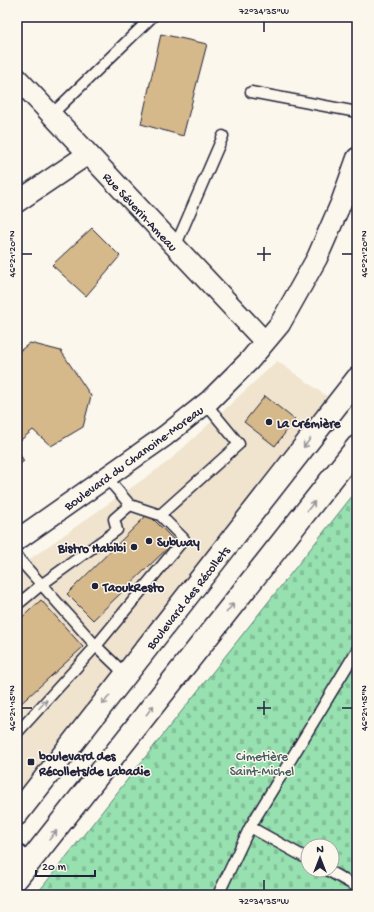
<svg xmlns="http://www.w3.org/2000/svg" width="374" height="912" viewBox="0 0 374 912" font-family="'Gochi Hand',sans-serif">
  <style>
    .built { fill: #f0e4cf }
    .cemetery { fill: url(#cemetery-stones); stroke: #5c8176; fill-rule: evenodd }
    .building { fill: #d6b98b; stroke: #22223b }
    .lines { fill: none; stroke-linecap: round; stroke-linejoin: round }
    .service-casing { stroke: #22223b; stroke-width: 13 }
    .minor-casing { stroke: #22223b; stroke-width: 23 }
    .secondary-casing { stroke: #22223b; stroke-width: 25 }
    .service { stroke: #fbf7ec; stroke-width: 10 }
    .minor { stroke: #fbf7ec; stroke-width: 20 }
    .secondary { stroke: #fbf7ec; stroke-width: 22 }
    .oneway { stroke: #99979c }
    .ticks { fill: none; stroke: #22223b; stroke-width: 1.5 }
    .poi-dot { fill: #22223b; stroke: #fbf7ec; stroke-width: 1.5 }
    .labels { text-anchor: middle; stroke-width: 3; stroke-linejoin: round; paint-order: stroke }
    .street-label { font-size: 13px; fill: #22223b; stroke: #fbf7ec }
    .poi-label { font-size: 13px; font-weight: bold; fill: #22223b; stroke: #fbf7ec; text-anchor: start }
    .park-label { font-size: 13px; fill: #455b5e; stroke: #fbf7ec }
    .neatline { fill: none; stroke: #22223b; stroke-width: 1.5 }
    .ticks-label { font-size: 10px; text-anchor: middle; fill: #22223b }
  </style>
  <defs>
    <pattern id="cemetery-stones" width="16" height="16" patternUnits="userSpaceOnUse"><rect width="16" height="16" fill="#97e0b0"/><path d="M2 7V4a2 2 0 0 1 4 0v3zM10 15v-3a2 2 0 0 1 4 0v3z" fill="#82c098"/></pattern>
  </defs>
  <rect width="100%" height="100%" fill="#fbf7ec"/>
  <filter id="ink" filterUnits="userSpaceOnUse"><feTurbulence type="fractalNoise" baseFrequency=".025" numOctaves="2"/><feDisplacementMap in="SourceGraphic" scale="8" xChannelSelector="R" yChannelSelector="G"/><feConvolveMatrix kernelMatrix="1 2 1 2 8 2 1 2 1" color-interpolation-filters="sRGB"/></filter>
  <g filter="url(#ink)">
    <path class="built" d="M 277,361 L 331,399 L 17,793 L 17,568 L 169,461 Z"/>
    <path class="cemetery" d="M 357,490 L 357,895 L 36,895 ZM 308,846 L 332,846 L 332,870 L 308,870 Z"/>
    <path class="building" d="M 161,34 L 207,44 L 183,136 L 141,124 Z
      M 92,228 L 120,256 L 86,296 L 52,265 Z
      M 30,343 L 61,351 L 91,396 L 83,427 L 51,446 L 33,430 L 17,443 L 17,353 Z
      M 265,396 L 295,420 L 275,446 L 244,422 Z
      M 17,450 L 24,461 L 17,466 Z
      M 148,514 L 175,541 L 93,620 L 67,594 Z
      M 41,600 L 83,647 L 17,707 L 17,622 Z"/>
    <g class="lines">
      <defs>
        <path id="service" d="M 251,92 L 357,112
          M 51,115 L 152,17
          M 175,247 L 223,136
          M 107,478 L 130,505 L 160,515
          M 17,557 L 96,646 L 126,675
          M 17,605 L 41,585 L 117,530 L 114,519 L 130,505
          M 17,733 L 96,646 L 184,539 L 160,515 L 239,444 L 206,404
          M 250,827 L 308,859
          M 327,870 L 357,887
          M 218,895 L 250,827 L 357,650"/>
        <path id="minor" d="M 17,78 L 265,342
          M 17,202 L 88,154
          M 17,540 L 165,436 L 210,400 L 249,361 L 280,324 L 317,258 L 341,203 L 357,158
          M 17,855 L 28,865"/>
        <path id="secondary" d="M 17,814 L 357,379
          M 17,878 L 357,447"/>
      </defs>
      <use href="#service" class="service-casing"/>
      <use href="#minor" class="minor-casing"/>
      <use href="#secondary" class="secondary-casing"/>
      <use href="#service" class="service"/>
      <use href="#minor" class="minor"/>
      <use href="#secondary" class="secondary"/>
    </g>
    <defs><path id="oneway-shaft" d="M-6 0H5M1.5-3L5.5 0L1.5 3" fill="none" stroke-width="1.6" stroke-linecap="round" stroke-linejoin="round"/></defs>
    <g class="oneway">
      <use href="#oneway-shaft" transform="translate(307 443) rotate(128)"/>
      <use href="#oneway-shaft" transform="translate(311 506) rotate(-52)"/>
      <use href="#oneway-shaft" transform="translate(230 608) rotate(-52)"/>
      <use href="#oneway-shaft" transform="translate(106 700) rotate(128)"/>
      <use href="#oneway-shaft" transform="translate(43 704) rotate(-48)"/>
      <use href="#oneway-shaft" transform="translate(150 710) rotate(-52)"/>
      <use href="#oneway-shaft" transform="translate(53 835) rotate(-51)"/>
    </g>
  </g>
  <path class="ticks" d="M 264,22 L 264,32M 264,247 L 264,261M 22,254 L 32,254M 257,254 L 271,254M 342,254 L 352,254M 264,701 L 264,715M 22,708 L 32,708M 257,708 L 271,708M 342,708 L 352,708M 264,880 L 264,890"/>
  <g class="poi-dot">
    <circle cx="269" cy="422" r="4"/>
    <circle cx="149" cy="541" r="4"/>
    <circle cx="134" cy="547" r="4"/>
    <circle cx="95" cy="586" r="4"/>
    <rect x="27" y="758" width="8" height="8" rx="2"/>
  </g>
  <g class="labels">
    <g class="street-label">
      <text transform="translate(141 211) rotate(47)" y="5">Rue Séverin-Ameau</text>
      <text transform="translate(133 457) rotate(-36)" y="5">Boulevard du Chanoine-Moreau</text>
      <text transform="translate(187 597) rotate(-52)" y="5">Boulevard des Récollets</text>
    </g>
    <g class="poi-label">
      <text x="277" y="427">La Crémière</text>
      <text x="157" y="546">Subway</text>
      <text x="126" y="552" text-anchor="end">Bistro Habibi</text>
      <text x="103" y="591">TaoukResto</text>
      <text x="39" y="760">boulevard des<tspan x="39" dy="15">Récollets/de Labadie</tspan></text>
    </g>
    <g class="park-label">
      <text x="262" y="760">Cimetière<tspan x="262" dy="15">Saint-Michel</tspan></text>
    </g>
  </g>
  <rect width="374" height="912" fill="none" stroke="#fbf7ec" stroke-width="44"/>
  <g transform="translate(320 858)"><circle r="19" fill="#fbf7ec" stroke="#a4a2a5"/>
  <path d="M0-3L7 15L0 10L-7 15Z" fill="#22223b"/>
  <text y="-6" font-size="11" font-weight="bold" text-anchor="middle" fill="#22223b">N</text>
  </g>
  <path d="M36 870v6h59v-6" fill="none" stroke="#22223b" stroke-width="2"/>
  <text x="42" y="870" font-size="12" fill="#22223b" stroke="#fbf7ec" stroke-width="3" paint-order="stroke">20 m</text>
  <rect x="22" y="22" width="330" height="868" class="neatline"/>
  <g class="ticks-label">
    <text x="264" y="14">72°34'35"W</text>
    <text transform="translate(11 254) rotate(-90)" y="4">46°21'20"N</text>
    <text transform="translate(363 254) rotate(-90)" y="4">46°21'20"N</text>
    <text transform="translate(11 708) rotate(-90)" y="4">46°21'15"N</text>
    <text transform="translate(363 708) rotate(-90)" y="4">46°21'15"N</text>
    <text x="264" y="904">72°34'35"W</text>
  </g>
</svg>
